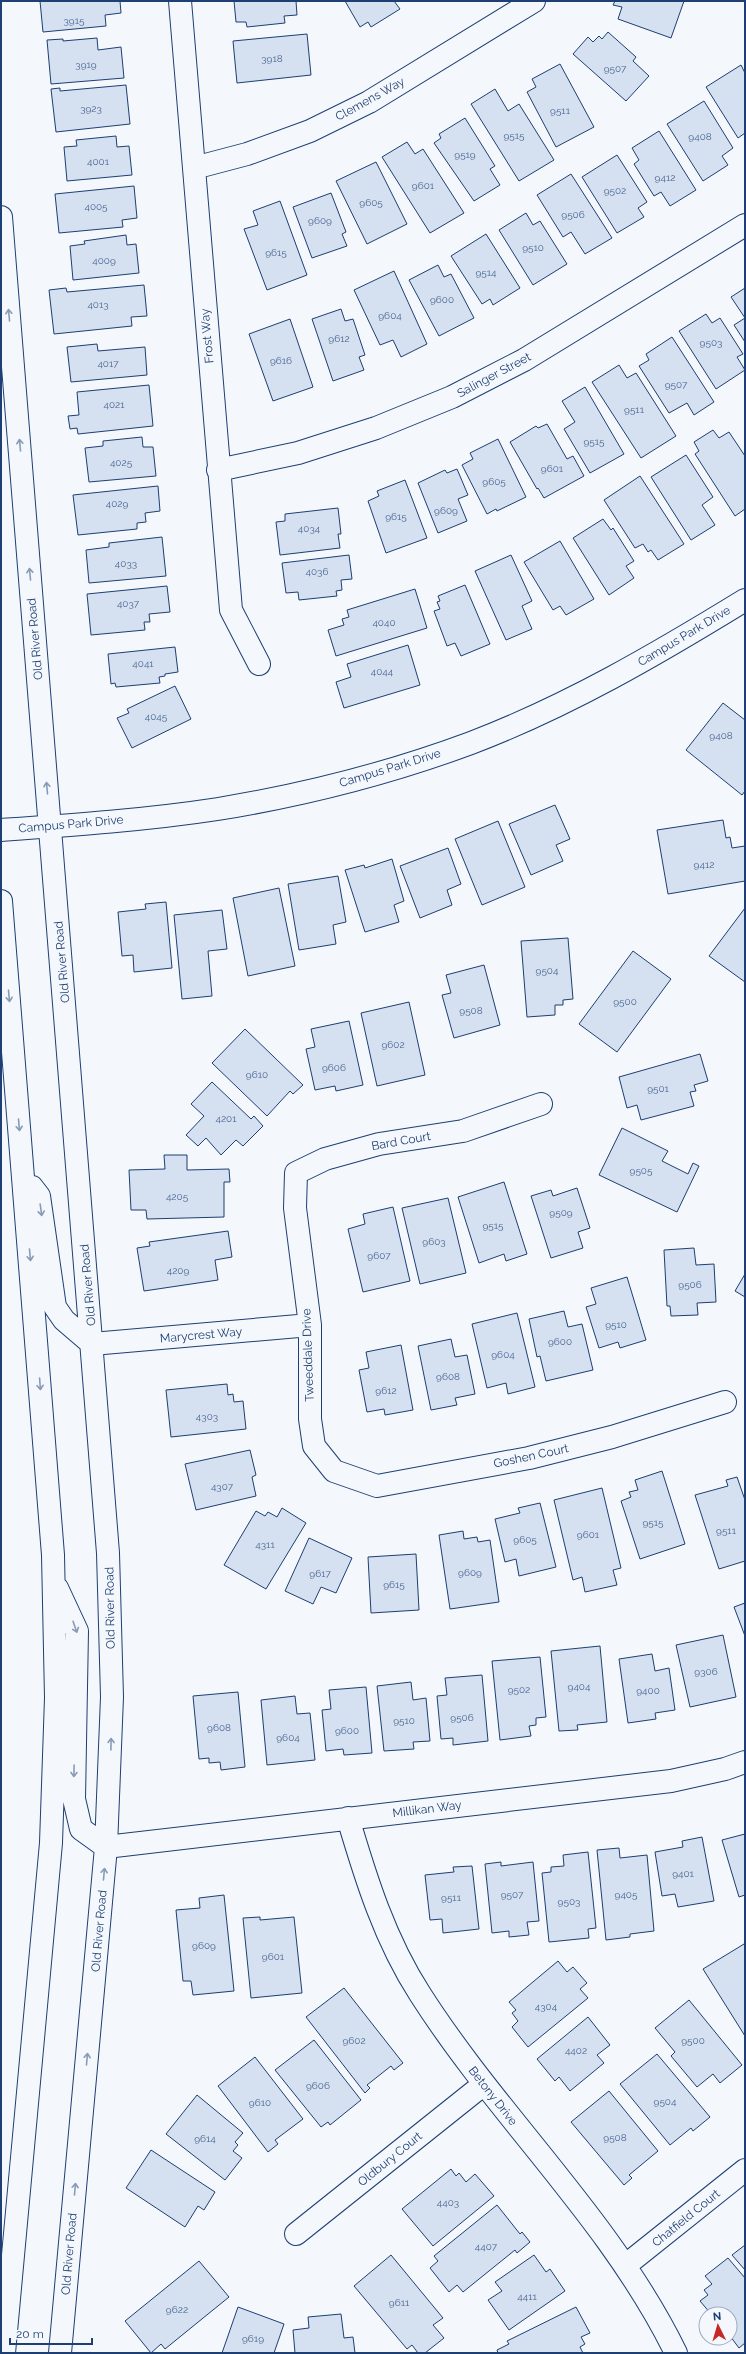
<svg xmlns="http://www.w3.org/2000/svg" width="746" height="2354" viewBox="0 0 746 2354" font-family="Raleway,sans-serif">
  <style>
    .building { fill: #d5e0f0; stroke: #1d3f73 }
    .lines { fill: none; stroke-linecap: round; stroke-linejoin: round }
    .minor-casing { stroke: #1d3f73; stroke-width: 24 }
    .major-casing { stroke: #1d3f73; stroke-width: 24 }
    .minor { stroke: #f4f7fb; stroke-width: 22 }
    .major { stroke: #f4f7fb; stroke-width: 22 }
    .oneway { stroke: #889bb7 }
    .labels { text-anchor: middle; stroke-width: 3; stroke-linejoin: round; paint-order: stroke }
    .number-label { font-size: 10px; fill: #4b6792 }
    .street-label { font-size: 12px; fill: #1d3f73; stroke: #f4f7fb }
  </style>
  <rect width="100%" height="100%" fill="#f4f7fb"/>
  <path class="building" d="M 40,1 L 120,1 L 121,13 L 105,15 L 106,26 L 43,32 Z
    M 234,1 L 296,1 L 297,15 L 284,16 L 285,23 L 247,27 L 246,22 L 236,22 Z
    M 345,1 L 394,1 L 400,9 L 371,27 L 368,22 L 360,27 Z
    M 615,1 L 684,1 L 671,38 L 618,19 L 622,7 L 613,5 Z
    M 608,32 L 636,57 L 633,61 L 649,76 L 626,101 L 573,54 L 588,37 L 593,42 L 599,36 L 602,39 Z
    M 307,34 L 311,75 L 237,83 L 233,41 Z
    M 97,38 L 98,50 L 121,47 L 124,78 L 51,84 L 47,40 L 63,39 L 63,41 Z
    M 560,64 L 594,127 L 556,147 L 527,92 L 536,87 L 532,79 Z
    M 741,65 L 745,73 L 745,133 L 738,138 L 706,87 Z
    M 126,85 L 130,124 L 56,132 L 51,89 L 60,88 L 60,91 Z
    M 495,89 L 508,111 L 519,104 L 554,160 L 519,181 L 471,104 Z
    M 704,101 L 733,148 L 722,156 L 728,165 L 703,181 L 667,124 Z
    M 465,118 L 495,166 L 490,169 L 500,185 L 474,201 L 434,143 L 441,138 L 439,134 Z
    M 659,131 L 696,190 L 670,206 L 661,192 L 654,196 L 634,164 L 639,160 L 632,148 Z
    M 116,136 L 117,147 L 129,146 L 132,175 L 67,181 L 64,147 L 77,146 L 76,140 Z
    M 407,142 L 415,154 L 423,149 L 464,213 L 430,233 L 382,157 Z
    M 617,155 L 647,202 L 638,208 L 644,217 L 617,233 L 582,177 Z
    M 376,162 L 407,224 L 367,244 L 336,181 Z
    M 571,174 L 612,238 L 585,254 L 571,232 L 563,237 L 537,195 Z
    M 134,186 L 137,218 L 122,220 L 123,227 L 59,233 L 55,194 Z
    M 331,193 L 346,232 L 342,234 L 347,246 L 312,258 L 293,207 Z
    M 280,201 L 307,275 L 267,290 L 244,229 L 258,225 L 253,211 Z
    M 526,213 L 533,225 L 540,221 L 567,264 L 533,285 L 499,230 Z
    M 486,234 L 520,288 L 493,305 L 490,299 L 482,304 L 451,256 Z
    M 126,235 L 127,245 L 136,244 L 139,273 L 73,280 L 70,246 L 85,244 L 84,241 Z
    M 438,265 L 444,277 L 451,274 L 474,318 L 439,336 L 409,280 Z
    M 394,271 L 427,344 L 401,357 L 393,340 L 380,345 L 354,290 Z
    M 144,285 L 147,316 L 131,317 L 132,326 L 54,334 L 49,290 L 66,288 L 67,292 Z
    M 745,288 L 745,342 L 734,325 L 745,318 L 731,297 Z
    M 341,309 L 345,321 L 353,319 L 365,355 L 359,357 L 364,370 L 333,381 L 312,319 Z
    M 706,314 L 712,323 L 720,318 L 743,354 L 737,357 L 745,370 L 716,389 L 679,331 Z
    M 290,319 L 313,387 L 273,401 L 249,334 Z
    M 672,337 L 714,402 L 694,415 L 687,403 L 669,413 L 639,366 L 649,360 L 646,354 Z
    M 97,344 L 98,351 L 145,347 L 147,375 L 71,382 L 67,347 Z
    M 619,365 L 627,378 L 636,373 L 676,436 L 641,458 L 592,382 Z
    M 149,385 L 153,426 L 78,434 L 77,428 L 70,429 L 68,416 L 79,415 L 77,392 Z
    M 585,387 L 624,454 L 590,473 L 564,429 L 575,422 L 562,401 Z
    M 547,424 L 567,459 L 573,456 L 584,476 L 544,498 L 538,488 L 537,489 L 510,442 L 536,426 L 538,428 Z
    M 713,430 L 719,438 L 729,432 L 745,456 L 745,509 L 735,516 L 695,454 L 699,451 L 694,442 Z
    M 142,437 L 143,447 L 153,447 L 156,476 L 89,482 L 85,448 L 103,446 L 103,441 Z
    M 498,439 L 526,497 L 497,511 L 496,509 L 487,514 L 462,465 L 473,459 L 470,453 Z
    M 686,455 L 713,497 L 702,505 L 715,525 L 691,540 L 651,477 Z
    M 457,469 L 468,495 L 458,499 L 467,521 L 438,533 L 418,483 L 445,470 L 447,473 Z
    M 640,476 L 684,544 L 658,560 L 651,550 L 648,552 L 643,544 L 635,548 L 604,500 Z
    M 405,480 L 427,538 L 386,553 L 368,501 L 379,496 L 377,491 Z
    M 158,486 L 160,511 L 145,513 L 146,522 L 137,523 L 137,529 L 78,535 L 73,495 Z
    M 338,508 L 341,534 L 338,534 L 340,548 L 280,555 L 276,522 L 285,521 L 285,514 Z
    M 603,519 L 611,530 L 613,528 L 634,561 L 626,566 L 634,578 L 609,595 L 573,538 Z
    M 162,537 L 166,576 L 89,583 L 86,550 L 109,547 L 109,543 Z
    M 560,541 L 594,599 L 566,615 L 560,606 L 553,610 L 524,562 Z
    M 349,555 L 352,579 L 341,580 L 342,590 L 336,591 L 337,596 L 299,600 L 298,592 L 286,593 L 282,563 Z
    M 511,555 L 532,601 L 522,606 L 532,629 L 506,640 L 475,571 Z
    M 465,585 L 490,644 L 461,656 L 455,643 L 447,646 L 434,611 L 440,609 L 437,602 L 440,601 L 438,596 Z
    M 167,586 L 170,612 L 149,614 L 150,622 L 144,622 L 145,630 L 91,635 L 87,594 Z
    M 415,589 L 427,628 L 336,656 L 328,630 L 344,625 L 342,619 L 349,617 L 347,610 Z
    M 408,645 L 420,685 L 344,708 L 336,682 L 351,677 L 347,664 Z
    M 175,647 L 178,672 L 165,674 L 165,676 L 159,677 L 160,683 L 116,687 L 115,683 L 111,684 L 108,654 Z
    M 175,686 L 191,719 L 132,748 L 117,718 L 129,713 L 127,709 Z
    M 723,703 L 745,720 L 745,791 L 742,795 L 686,750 Z
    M 555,805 L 570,839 L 556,845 L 563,861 L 531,875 L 509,824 Z
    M 723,820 L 726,838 L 730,837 L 732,848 L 745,846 L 745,881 L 668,894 L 657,830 Z
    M 498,821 L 525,887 L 482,905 L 455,839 Z
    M 448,848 L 461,884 L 447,890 L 452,905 L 420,918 L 400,866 Z
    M 392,859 L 404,901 L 394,905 L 399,922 L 365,932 L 345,870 L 364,865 L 365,868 Z
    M 338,876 L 346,922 L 333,925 L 336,944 L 299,950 L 288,884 Z
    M 279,888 L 295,966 L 248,976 L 233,898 Z
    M 166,902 L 172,968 L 134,972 L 133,955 L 122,956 L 118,912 L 146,909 L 145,904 Z
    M 745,908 L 745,982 L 709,956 Z
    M 222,910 L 227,949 L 208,951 L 212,996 L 182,999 L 174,915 Z
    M 568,938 L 573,999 L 563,1000 L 563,1005 L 555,1005 L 555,1015 L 527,1017 L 521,941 Z
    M 633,951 L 671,979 L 617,1052 L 579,1024 Z
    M 484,965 L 500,1025 L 454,1038 L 442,995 L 451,993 L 446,975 Z
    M 409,1002 L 425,1075 L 377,1086 L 361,1013 Z
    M 349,1021 L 363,1085 L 336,1091 L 335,1086 L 315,1090 L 306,1049 L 315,1047 L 311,1029 Z
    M 245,1029 L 303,1085 L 293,1094 L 290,1091 L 267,1116 L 212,1063 Z
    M 700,1054 L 708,1081 L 694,1085 L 696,1091 L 690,1092 L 694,1106 L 641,1120 L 637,1105 L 627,1108 L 619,1077 Z
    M 212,1082 L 251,1119 L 254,1116 L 263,1126 L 243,1146 L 236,1140 L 221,1155 L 206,1138 L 198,1146 L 186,1135 L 204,1116 L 191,1104 Z
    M 622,1128 L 668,1151 L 662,1161 L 688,1174 L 693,1163 L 699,1166 L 677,1212 L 599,1175 Z
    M 164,1155 L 187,1155 L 187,1170 L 229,1169 L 230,1182 L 224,1182 L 224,1217 L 147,1219 L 146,1210 L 131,1210 L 129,1170 L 165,1169 Z
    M 504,1182 L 527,1254 L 506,1261 L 504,1254 L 479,1263 L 458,1197 Z
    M 577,1188 L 590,1228 L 578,1232 L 583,1248 L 551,1258 L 531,1196 L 551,1190 L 553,1196 Z
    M 448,1198 L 466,1273 L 420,1284 L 402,1208 Z
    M 393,1207 L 410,1281 L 363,1292 L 348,1229 L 365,1224 L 363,1214 Z
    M 228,1231 L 232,1257 L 215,1260 L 218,1280 L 144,1291 L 137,1248 L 150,1246 L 149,1242 Z
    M 694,1248 L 696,1265 L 714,1264 L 716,1302 L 697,1303 L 698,1315 L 671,1316 L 670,1306 L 667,1306 L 664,1250 Z
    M 745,1274 L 745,1297 L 735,1291 Z
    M 627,1277 L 646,1340 L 620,1348 L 618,1342 L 599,1348 L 586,1307 L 596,1304 L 591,1288 Z
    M 564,1311 L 568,1327 L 582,1324 L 593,1370 L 546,1381 L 540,1356 L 537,1357 L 529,1319 Z
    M 517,1313 L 535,1387 L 508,1394 L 506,1383 L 487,1388 L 472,1324 Z
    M 451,1339 L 455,1357 L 467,1355 L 475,1394 L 455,1398 L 457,1405 L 431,1410 L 418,1346 Z
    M 401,1345 L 413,1410 L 385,1415 L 384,1409 L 367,1412 L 359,1370 L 369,1368 L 366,1352 Z
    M 227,1384 L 228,1395 L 233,1394 L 234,1402 L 243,1401 L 246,1429 L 171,1437 L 166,1390 Z
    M 250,1450 L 256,1475 L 252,1477 L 256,1496 L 196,1510 L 185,1464 Z
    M 662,1471 L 685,1544 L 640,1559 L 621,1501 L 631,1497 L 629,1492 L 638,1490 L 635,1480 Z
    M 737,1477 L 745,1500 L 745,1561 L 719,1569 L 695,1495 L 728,1486 L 726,1480 Z
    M 602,1488 L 621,1568 L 613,1570 L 617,1585 L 585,1592 L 582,1577 L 573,1580 L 554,1500 Z
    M 540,1503 L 556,1567 L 519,1576 L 516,1559 L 505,1562 L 495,1519 L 520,1513 L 518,1508 Z
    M 282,1508 L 306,1523 L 266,1589 L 224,1565 L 256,1511 L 265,1516 L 268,1512 L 277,1517 Z
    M 463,1531 L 464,1539 L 477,1537 L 478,1542 L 490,1540 L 499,1602 L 450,1609 L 439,1535 Z
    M 309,1538 L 352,1558 L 336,1593 L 321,1587 L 313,1604 L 285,1591 Z
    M 416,1554 L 419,1610 L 371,1613 L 368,1557 Z
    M 745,1603 L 745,1636 L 734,1607 Z
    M 723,1635 L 736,1697 L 690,1707 L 676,1645 Z
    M 600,1646 L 607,1722 L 577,1725 L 578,1730 L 559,1731 L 551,1651 Z
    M 652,1654 L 655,1671 L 669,1668 L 675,1710 L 655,1713 L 656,1719 L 628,1723 L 619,1659 Z
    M 540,1657 L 546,1717 L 536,1718 L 536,1725 L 529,1726 L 531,1736 L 500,1740 L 492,1661 Z
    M 482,1675 L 488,1741 L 453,1745 L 453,1738 L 441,1739 L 437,1696 L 447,1695 L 445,1678 Z
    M 411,1682 L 413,1700 L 426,1698 L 430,1741 L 413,1742 L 414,1749 L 384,1751 L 377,1686 Z
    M 366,1687 L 372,1753 L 344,1755 L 343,1749 L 326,1751 L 322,1710 L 331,1709 L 329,1690 Z
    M 238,1692 L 245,1767 L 221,1770 L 220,1762 L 209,1763 L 209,1758 L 199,1759 L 193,1696 Z
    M 295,1696 L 297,1714 L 310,1713 L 315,1760 L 267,1765 L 261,1700 Z
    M 745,1834 L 745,1895 L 739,1897 L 722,1840 Z
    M 702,1837 L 714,1901 L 678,1907 L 675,1894 L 662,1896 L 655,1852 L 683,1847 L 682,1841 Z
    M 619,1848 L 620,1858 L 647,1855 L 654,1931 L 630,1934 L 630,1937 L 606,1940 L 597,1850 Z
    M 588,1852 L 596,1928 L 588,1929 L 589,1938 L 549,1942 L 542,1873 L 551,1872 L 551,1867 L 564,1866 L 563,1855 Z
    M 501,1862 L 501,1866 L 533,1862 L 539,1921 L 527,1922 L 529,1935 L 509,1937 L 509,1931 L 492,1933 L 485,1864 Z
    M 472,1866 L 479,1929 L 443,1933 L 442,1919 L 430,1920 L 425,1875 L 454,1872 L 453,1867 Z
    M 224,1895 L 234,1991 L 193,1995 L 191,1981 L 183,1981 L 176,1910 L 200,1908 L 199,1898 Z
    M 260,1917 L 260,1920 L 294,1917 L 302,1993 L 251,1998 L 243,1918 Z
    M 744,1944 L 745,1946 L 745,2036 L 703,1969 Z
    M 558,1961 L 567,1972 L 573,1967 L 587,1983 L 580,1989 L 588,1998 L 528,2047 L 512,2027 L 518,2021 L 512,2013 L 516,2010 L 509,2002 Z
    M 344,1988 L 403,2063 L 394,2070 L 391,2066 L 367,2085 L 370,2088 L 365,2093 L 306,2017 Z
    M 689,2000 L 742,2065 L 720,2083 L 713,2074 L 697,2087 L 671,2056 L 675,2052 L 655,2028 Z
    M 588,2017 L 610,2045 L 597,2055 L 604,2063 L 570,2091 L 559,2077 L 555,2081 L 537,2059 Z
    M 314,2040 L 361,2100 L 330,2125 L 328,2122 L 321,2127 L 275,2070 Z
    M 657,2054 L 710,2117 L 693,2131 L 691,2128 L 670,2145 L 620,2084 Z
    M 255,2057 L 303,2119 L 275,2140 L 278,2144 L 268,2152 L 218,2086 Z
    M 609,2091 L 658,2151 L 629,2175 L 632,2178 L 624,2185 L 571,2122 Z
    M 197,2095 L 243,2133 L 235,2142 L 238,2145 L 233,2151 L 242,2158 L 225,2180 L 166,2134 Z
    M 151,2150 L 215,2192 L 204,2210 L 198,2206 L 185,2227 L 126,2188 Z
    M 451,2169 L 456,2176 L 459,2173 L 466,2182 L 475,2174 L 494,2196 L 433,2246 L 402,2209 Z
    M 497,2205 L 520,2234 L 522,2232 L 530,2242 L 517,2253 L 515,2250 L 463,2292 L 457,2285 L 449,2292 L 430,2268 L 438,2261 L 434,2256 Z
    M 745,2245 L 745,2270 L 732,2255 Z
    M 391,2255 L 443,2318 L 433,2325 L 444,2338 L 425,2353 L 418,2353 L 412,2345 L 407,2349 L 354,2286 Z
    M 534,2255 L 546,2272 L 550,2269 L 565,2291 L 509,2330 L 488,2300 L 502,2291 L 495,2282 Z
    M 728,2258 L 745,2278 L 745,2343 L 739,2348 L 730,2336 L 730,2314 L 711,2314 L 700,2301 L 708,2295 L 704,2290 L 712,2284 L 705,2276 Z
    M 199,2261 L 229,2297 L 165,2349 L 161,2344 L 151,2353 L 125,2321 Z
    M 238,2307 L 284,2324 L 274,2353 L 222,2353 Z
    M 576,2307 L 590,2333 L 581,2337 L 585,2344 L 580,2347 L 583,2353 L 498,2353 L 497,2350 L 509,2344 L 507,2341 Z
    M 341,2314 L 344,2338 L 353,2337 L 355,2353 L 295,2353 L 293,2330 L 309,2328 L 308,2317 Z"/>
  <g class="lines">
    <defs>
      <path id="minor" d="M 180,1 L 231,610 L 259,664
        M 194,168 L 247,154 L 310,131 L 369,102 L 534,1
        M 218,470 L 298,453 L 376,428 L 452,397 L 524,360 L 745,225
        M 1,830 C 73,825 146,820 218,809 C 304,795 390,773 471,743 C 568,706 657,654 745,600
        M 541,1104 L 463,1131 L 379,1144 L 325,1159 L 296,1173 L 295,1208 L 310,1325 L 310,1419 L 314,1446 L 334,1471 L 377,1486 L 529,1458 L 612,1437 L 725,1402
        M 92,1344 L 310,1325
        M 348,1818 C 366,1879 385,1940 420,1994 C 499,2118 611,2220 676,2353
        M 106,1847 L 671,1781 L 725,1769 L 745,1762
        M 296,2234 L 484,2084
        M 626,2265 L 745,2170"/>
      <path id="major" d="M 1,217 L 108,1553 L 112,1697 L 106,1847 L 60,2353
        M 1,901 L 53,1555 L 56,1698 L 51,1843 L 4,2353
        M 32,1187 L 39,1196 L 55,1307 L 64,1320 L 92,1344
        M 57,1588 L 77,1631 L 74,1799 L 81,1829 L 106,1847"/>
    </defs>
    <use href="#minor" class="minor-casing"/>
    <use href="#major" class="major-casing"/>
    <use href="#minor" class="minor"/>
    <use href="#major" class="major"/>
  </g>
  <defs><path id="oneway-shaft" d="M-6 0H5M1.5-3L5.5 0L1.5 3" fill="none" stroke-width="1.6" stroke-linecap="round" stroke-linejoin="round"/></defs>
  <g class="oneway">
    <use href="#oneway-shaft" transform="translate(9 315) rotate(-95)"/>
    <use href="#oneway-shaft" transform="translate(20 445) rotate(-95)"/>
    <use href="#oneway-shaft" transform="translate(30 574) rotate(-95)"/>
    <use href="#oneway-shaft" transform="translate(47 788) rotate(-95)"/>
    <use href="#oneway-shaft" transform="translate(9 996) rotate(85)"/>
    <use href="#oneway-shaft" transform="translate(19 1125) rotate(85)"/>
    <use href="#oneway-shaft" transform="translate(41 1210) rotate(82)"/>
    <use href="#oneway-shaft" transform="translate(30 1255) rotate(85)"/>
    <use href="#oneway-shaft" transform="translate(40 1384) rotate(86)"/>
    <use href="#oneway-shaft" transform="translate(75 1627) rotate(71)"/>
    <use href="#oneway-shaft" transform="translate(111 1744) rotate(-89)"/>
    <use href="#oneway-shaft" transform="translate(74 1771) rotate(91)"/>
    <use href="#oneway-shaft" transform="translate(104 1874) rotate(-85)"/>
    <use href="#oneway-shaft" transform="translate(87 2059) rotate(-85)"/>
    <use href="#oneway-shaft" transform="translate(75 2189) rotate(-85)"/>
  </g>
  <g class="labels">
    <g class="number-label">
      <text x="74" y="24">3915</text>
      <text x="272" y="62">3918</text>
      <text x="86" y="68">3919</text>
      <text x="615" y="72">9507</text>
      <text x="91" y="112">3923</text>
      <text x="560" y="114">9511</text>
      <text x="514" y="139">9515</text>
      <text x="700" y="140">9408</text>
      <text x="465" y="158">9519</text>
      <text x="98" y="165">4001</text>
      <text x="665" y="181">9412</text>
      <text x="423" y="189">9601</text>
      <text x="615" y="194">9502</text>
      <text x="371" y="206">9605</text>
      <text x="96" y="210">4005</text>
      <text x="573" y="218">9506</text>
      <text x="320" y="224">9609</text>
      <text x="533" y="251">9510</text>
      <text x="276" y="256">9615</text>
      <text x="104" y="264">4009</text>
      <text x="486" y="276">9514</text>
      <text x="442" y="303">9600</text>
      <text x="98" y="308">4013</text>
      <text x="390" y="319">9604</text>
      <text x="339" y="342">9612</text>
      <text x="711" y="346">9503</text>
      <text x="281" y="364">9616</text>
      <text x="108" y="367">4017</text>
      <text x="676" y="388">9507</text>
      <text x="114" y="408">4021</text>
      <text x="634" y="413">9511</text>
      <text x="594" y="445">9515</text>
      <text x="121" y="466">4025</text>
      <text x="552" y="472">9601</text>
      <text x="494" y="485">9605</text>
      <text x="117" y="507">4029</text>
      <text x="446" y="514">9609</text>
      <text x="396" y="520">9615</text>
      <text x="309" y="532">4034</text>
      <text x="126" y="567">4033</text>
      <text x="317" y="575">4036</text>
      <text x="128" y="607">4037</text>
      <text x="384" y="626">4040</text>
      <text x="143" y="667">4041</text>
      <text x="382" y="675">4044</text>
      <text x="156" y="720">4045</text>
      <text x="721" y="739">9408</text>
      <text x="704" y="868">9412</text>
      <text x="547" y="974">9504</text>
      <text x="625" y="1005">9500</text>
      <text x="471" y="1014">9508</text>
      <text x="393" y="1048">9602</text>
      <text x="334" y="1071">9606</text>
      <text x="257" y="1078">9610</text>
      <text x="658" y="1092">9501</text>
      <text x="226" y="1122">4201</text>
      <text x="641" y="1174">9505</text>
      <text x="177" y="1200">4205</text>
      <text x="561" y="1216">9509</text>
      <text x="493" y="1229">9515</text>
      <text x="434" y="1245">9603</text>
      <text x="379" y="1259">9607</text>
      <text x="178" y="1274">4209</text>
      <text x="690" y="1288">9506</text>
      <text x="616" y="1328">9510</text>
      <text x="560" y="1345">9600</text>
      <text x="503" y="1358">9604</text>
      <text x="448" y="1380">9608</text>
      <text x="386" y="1394">9612</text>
      <text x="207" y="1420">4303</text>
      <text x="222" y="1490">4307</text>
      <text x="653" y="1526">9515</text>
      <text x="726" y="1534">9511</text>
      <text x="588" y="1538">9601</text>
      <text x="525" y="1543">9605</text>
      <text x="265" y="1548">4311</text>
      <text x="470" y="1576">9609</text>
      <text x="320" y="1577">9617</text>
      <text x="394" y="1588">9615</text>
      <text x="706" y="1675">9306</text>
      <text x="579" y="1690">9404</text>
      <text x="519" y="1693">9502</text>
      <text x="648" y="1694">9400</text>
      <text x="462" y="1721">9506</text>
      <text x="404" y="1724">9510</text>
      <text x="219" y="1731">9608</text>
      <text x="347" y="1734">9600</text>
      <text x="288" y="1741">9604</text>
      <text x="683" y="1877">9401</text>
      <text x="512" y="1898">9507</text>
      <text x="626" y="1898">9405</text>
      <text x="451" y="1901">9511</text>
      <text x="569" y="1905">9503</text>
      <text x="204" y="1949">9609</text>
      <text x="273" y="1960">9601</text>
      <text x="546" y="2010">4304</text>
      <text x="354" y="2044">9602</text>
      <text x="693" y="2044">9500</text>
      <text x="576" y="2054">4402</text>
      <text x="318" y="2089">9606</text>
      <text x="665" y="2105">9504</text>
      <text x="260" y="2106">9610</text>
      <text x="615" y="2141">9508</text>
      <text x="205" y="2142">9614</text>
      <text x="448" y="2206">4403</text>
      <text x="486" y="2250">4407</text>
      <text x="527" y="2300">4411</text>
      <text x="399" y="2306">9611</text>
      <text x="177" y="2313">9622</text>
      <text x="253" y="2342">9619</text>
    </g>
    <g class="street-label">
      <text transform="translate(370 99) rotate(-29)" y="4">Clemens Way</text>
      <text transform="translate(207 336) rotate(-95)" y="4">Frost Way</text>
      <text transform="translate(494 375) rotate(-28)" y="4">Salinger Street</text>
      <text transform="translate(684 636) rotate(-31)" y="4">Campus Park Drive</text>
      <text transform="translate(35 639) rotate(-95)" y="4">Old River Road</text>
      <text transform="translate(390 768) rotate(-17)" y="4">Campus Park Drive</text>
      <text transform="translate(71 824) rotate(-5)" y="4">Campus Park Drive</text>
      <text transform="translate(62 962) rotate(-95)" y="4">Old River Road</text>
      <text transform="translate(401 1141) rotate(-10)" y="4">Bard Court</text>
      <text transform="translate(88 1285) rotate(-95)" y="4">Old River Road</text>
      <text transform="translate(201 1335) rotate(-5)" y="4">Marycrest Way</text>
      <text transform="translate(308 1355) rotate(-92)" y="4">Tweeddale Drive</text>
      <text transform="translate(531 1456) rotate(-12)" y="4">Goshen Court</text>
      <text transform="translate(110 1608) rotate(-91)" y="4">Old River Road</text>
      <text transform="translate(427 1809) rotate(-7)" y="4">Millikan Way</text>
      <text transform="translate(99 1931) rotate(-85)" y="4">Old River Road</text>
      <text transform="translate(493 2096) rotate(52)" y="4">Betony Drive</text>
      <text transform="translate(390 2159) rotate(-39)" y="4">Oldbury Court</text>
      <text transform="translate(686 2218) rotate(-39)" y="4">Chatfield Court</text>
      <text transform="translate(69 2254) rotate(-85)" y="4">Old River Road</text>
    </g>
  </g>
  <rect width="746" height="2354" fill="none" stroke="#1d3f73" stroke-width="4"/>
  <g transform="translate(718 2326) rotate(355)"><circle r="19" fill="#f4f7fb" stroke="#9eadc5"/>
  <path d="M0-3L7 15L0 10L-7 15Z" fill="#c62828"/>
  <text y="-6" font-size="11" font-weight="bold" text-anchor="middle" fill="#1d3f73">N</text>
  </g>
  <path d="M10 2338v6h82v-6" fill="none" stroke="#1d3f73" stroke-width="2"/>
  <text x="16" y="2338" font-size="12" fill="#1d3f73" stroke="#f4f7fb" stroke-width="3" paint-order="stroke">20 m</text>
</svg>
